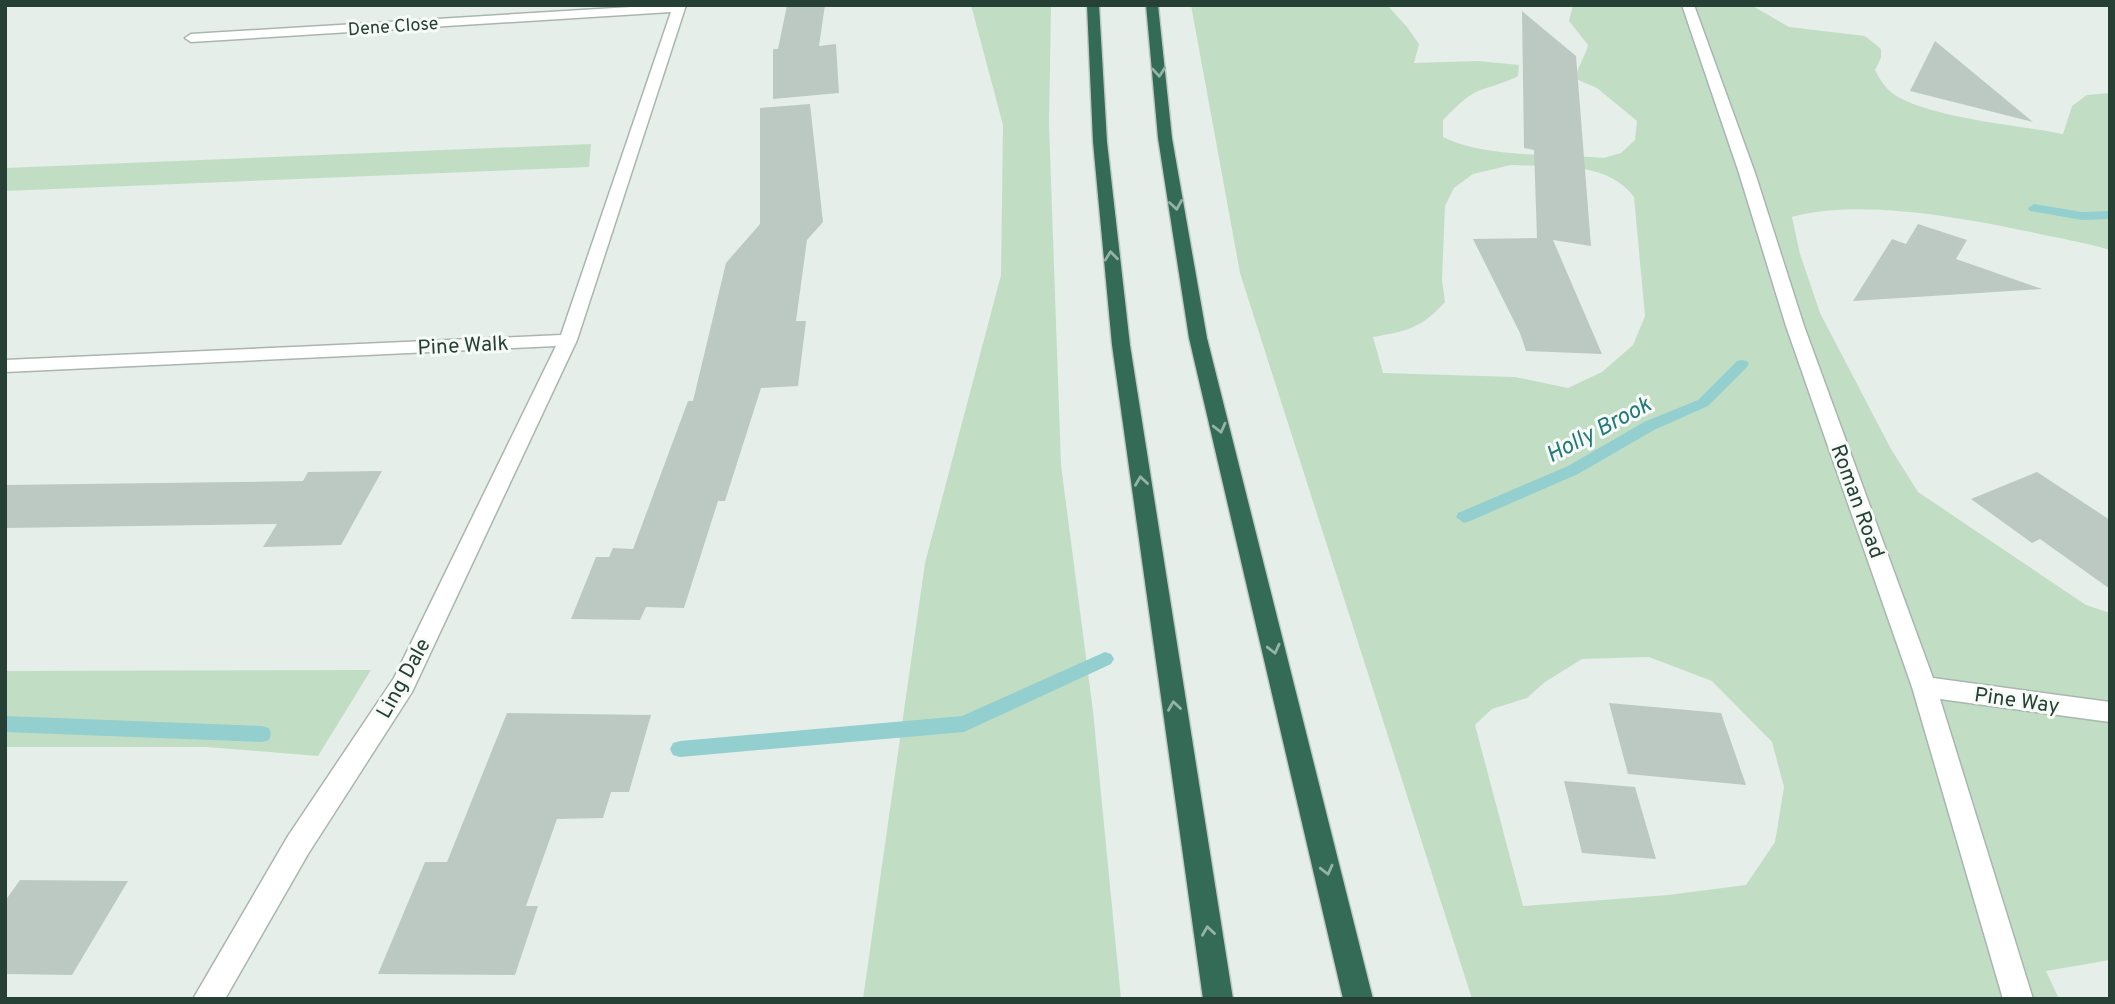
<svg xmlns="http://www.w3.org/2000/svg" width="2115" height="1004" viewBox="0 0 2115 1004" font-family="Overpass,sans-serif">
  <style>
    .green { fill: #c1dec4; fill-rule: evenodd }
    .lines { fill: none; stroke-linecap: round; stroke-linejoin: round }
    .stream { fill: #93cfce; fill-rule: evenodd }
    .building { fill: #bcc9c2 }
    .street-casing { stroke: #a9b6af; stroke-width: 3 }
    .highway-casing { stroke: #c2cac6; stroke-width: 3 }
    .street { fill: #fff; fill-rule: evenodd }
    .highway { fill: #336b56; fill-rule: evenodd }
    .oneway { stroke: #95b3a7 }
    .labels { text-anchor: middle; stroke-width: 6; stroke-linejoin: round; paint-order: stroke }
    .far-street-label { font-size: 18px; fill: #264035; stroke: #f7fbf8 }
    .street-label { font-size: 21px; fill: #264035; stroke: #f7fbf8 }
    .water-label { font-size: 23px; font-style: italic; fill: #237979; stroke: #f7fbf8 }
  </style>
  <rect width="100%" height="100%" fill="#e6eee9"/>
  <path class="green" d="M 971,5 L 1051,5 L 1049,124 L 1061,465 L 1093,711 L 1121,999 L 863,999 L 925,563 L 1001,275 L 1003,125 Z
    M 1191,5 L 1387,5 L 1407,27 L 1419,44 L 1414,63 L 1478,61 L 1519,65 L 1518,76 C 1504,84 1488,86 1474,93 C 1462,100 1453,110 1443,120 L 1443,137 C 1483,158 1557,154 1604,158 L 1621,153 L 1635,140 L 1637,121 L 1597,88 L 1576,79 C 1577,66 1585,58 1588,45 L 1569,21 L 1573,5 L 1751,5 L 1789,27 L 1865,36 L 1881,49 L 1881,58 L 1875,70 C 1881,82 1888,92 1900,98 C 1940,119 2017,125 2063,134 L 2072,106 L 2087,95 L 2110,93 L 2110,250 C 2084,242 2057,238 2031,232 C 1963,218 1859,198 1792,217 L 1800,254 L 1820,313 L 1891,449 L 1918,492 L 2086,605 L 2110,613 L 2110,960 L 2046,971 L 2059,999 L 1472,999 L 1240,273 ZM 1511,165 C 1553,167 1607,160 1634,197 L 1645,316 L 1633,345 L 1602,372 L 1568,388 L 1515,377 L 1383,373 L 1373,337 C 1407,331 1422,328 1445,302 L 1442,280 L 1445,206 L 1454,188 L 1473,174 ZM 1649,657 L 1712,681 L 1772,742 L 1784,787 L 1775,842 L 1746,885 L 1668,895 L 1523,906 L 1475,725 L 1492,709 L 1527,698 L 1545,682 L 1582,659 Z
    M 591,144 L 589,167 L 5,191 L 5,168 Z
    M 371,670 L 318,756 L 206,747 L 5,747 L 5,671 Z"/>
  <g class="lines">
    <path class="stream" d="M 2034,204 L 2082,212 L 2110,211 L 2110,219 L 2082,220 L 2030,211 L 2028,208 Z
      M 1742,360 L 1747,361 L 1749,364 L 1747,367 L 1708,406 L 1654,430 L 1578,474 L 1470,521 L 1464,523 L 1456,517 L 1458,513 L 1568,466 L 1644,422 L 1698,400 L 1737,361 Z
      M 1105,652 L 1111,654 L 1114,659 L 1111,664 L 964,732 L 680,757 L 673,755 L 670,749 L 673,743 L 680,741 L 962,716 Z
      M 5,716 L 262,726 L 269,728 L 271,734 L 269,740 L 262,742 L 5,732 Z"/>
  </g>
  <path class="building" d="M 787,5 L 825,5 L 819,46 L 836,44 L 839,93 L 773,99 L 773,49 L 778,49 Z
    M 1522,11 L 1576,56 L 1591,246 L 1553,240 L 1602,354 L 1526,351 L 1520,333 L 1473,239 L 1541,238 L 1537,238 L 1534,150 L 1524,148 Z
    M 1935,41 L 2033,122 L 1910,91 Z
    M 810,104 L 823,222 L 807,240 L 796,321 L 806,321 L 798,386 L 761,388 L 725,501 L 718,501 L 684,608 L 646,607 L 640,620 L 571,619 L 596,557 L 609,557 L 613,548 L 633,549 L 688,401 L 693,401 L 726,263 L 760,224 L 760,108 Z
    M 1918,224 L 1967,240 L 1956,259 L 2042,289 L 1853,301 L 1892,239 L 1906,244 Z
    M 382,471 L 341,545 L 263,547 L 277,524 L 5,528 L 5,485 L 303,481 L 308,472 Z
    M 2037,472 L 2110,520 L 2110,589 L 2040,539 L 2032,543 L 1971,499 Z
    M 1609,703 L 1721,713 L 1746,785 L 1628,774 Z
    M 507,713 L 651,715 L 629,792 L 611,792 L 603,818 L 557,819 L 526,906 L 538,906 L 515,975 L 378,974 L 425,862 L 447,862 Z
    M 1564,781 L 1635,787 L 1656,859 L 1582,853 Z
    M 20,880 L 128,881 L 72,975 L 5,974 L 5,901 Z"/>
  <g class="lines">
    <defs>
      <path id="street" d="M 664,5 L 686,5 L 577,340 L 412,692 L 308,854 L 225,999 L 193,999 L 288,836 L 394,678 L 556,346 L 5,372 L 5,360 L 561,335 L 671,12 L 191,42 L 185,38 L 191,34 Z
        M 1682,5 L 1694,5 L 1755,173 L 1804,326 L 1933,678 L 2110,702 L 2110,722 L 1940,699 L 2033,999 L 2003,999 L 1912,687 L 1786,326 L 1739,173 Z"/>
      <path id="highway" d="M 1087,5 L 1099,5 L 1107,142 L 1130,345 L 1233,999 L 1203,999 L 1112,345 L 1093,142 Z
        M 1146,5 L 1158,5 L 1172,138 L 1207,338 L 1373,999 L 1343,999 L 1189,338 L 1158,138 Z"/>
    </defs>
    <use href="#street" class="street-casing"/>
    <use href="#highway" class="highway-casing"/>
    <use href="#street" class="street"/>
    <use href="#highway" class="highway"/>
  </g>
  <defs><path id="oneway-chevron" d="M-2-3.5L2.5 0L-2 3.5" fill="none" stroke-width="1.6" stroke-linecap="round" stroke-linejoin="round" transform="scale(1.75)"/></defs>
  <g class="oneway">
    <use href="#oneway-chevron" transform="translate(1159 72) rotate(85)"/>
    <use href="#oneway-chevron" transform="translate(1176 205) rotate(81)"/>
    <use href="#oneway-chevron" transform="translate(1111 256) rotate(-96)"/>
    <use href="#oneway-chevron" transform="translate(1220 428) rotate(76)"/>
    <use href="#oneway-chevron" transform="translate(1141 481) rotate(-98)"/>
    <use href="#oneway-chevron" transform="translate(1274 649) rotate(76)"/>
    <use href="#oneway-chevron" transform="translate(1174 706) rotate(-98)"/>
    <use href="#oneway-chevron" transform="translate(1327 870) rotate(76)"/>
    <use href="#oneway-chevron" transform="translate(1208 931) rotate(-98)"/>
  </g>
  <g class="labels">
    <g class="far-street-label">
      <text transform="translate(393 26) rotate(-4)" y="6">Dene Close</text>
    </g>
    <g class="street-label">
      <text transform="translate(463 345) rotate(-3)" y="7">Pine Walk</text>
      <text transform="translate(1858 501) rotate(70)" y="7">Roman Road</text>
      <text transform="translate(403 678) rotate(-61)" y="7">Ling Dale</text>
      <text transform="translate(2017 700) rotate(8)" y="7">Pine Way</text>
    </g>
    <g class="water-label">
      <text transform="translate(1598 429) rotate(-28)" y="8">Holly Brook</text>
    </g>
  </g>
  <rect width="2115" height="1004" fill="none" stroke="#264035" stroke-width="14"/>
</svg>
